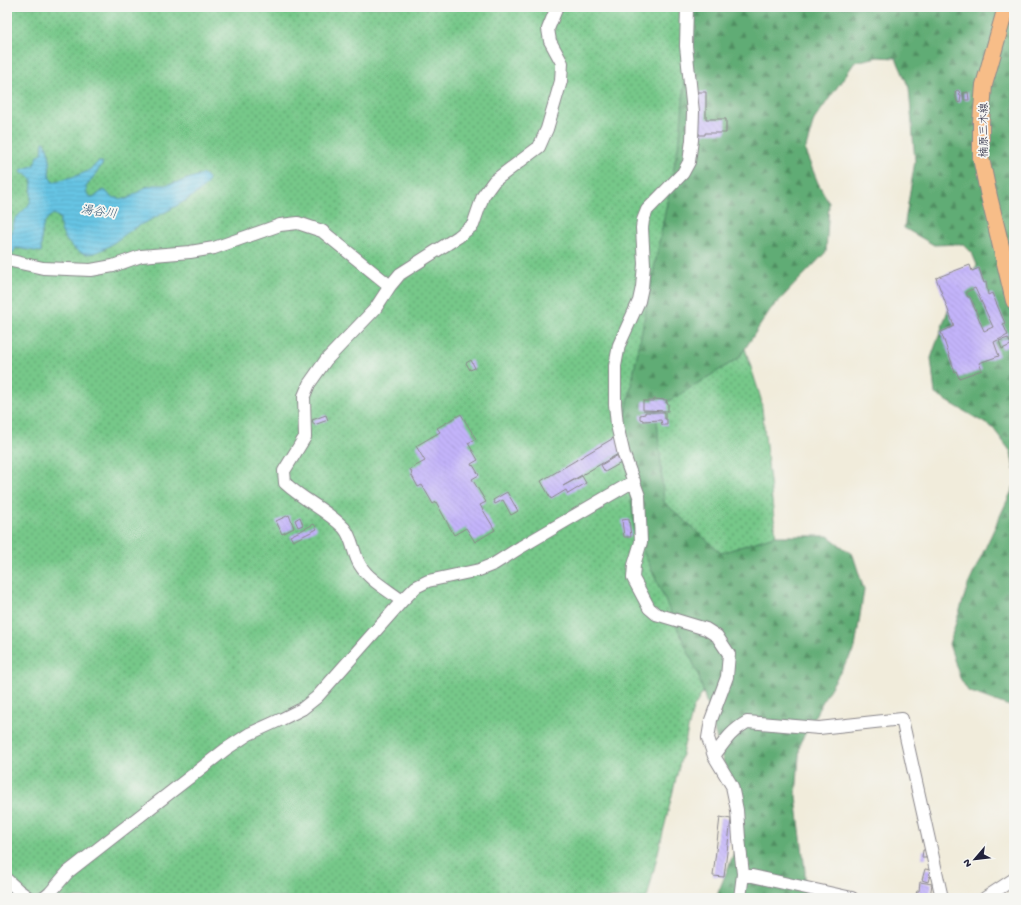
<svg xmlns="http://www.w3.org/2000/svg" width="1021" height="905" viewBox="0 0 1021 905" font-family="'Gochi Hand','Klee One',sans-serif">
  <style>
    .grass { fill: url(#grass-dots); stroke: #4c7562 }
    .forest { fill: url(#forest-firs); stroke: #416758 }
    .water { fill: url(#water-rules); stroke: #447490 }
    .building { fill: url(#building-back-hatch); fill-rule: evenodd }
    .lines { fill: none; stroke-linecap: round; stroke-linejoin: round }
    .minor-casing { stroke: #8a878b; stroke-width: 14 }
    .major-casing { stroke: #8a878b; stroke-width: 18 }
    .minor { stroke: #fff; stroke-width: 12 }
    .major { stroke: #f7bd88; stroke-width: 16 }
    .labels { text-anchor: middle; stroke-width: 3.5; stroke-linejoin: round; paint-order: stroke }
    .street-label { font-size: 11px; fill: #22223b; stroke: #f6f6f2 }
    .water-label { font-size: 12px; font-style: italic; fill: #3a5b76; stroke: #f6f6f2 }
  </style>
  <defs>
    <pattern id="grass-dots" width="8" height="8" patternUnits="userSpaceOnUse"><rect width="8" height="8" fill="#76c889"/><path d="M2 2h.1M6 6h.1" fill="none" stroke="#60a271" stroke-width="1.8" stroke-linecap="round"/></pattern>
    <pattern id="forest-firs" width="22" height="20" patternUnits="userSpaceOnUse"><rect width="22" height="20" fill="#60ac75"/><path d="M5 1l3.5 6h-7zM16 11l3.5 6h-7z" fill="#4f8c61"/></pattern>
    <pattern id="water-rules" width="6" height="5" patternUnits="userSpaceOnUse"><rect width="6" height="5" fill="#66c5e4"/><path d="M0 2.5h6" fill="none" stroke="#58a9c4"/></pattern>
    <pattern id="building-back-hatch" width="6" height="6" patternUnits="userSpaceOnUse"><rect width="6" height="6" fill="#c3b4fa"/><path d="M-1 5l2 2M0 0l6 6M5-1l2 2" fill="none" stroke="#a79ad7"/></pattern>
  </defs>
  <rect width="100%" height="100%" fill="#f6f6f2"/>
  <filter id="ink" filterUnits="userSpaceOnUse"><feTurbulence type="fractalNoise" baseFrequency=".025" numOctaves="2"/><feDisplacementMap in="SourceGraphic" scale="8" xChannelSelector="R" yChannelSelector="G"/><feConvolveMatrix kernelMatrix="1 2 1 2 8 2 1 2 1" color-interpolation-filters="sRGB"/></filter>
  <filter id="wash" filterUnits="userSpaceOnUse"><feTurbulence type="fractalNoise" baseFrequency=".012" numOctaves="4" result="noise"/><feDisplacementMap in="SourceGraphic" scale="16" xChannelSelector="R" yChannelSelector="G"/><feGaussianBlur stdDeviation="0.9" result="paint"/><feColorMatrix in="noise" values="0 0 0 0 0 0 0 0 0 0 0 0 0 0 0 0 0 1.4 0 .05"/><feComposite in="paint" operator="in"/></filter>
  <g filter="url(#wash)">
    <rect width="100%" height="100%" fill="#f1ecdb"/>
    <path class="grass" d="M 7,7 L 717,7 L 708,231 L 761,399 L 779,565 L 693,709 L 647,898 L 7,898 Z"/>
    <path class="forest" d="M 691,7 L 1014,7 L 1014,470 L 1011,452 L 993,428 L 935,394 L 931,358 L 948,310 L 977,265 L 972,253 L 963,244 L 934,245 L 904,228 L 915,161 L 909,88 L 896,58 L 878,57 L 855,62 L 814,120 L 805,151 L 818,183 L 829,203 L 826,252 L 770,310 L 739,358 L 656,409 L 664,502 L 721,553 L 774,536 L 828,536 L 853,555 L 864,590 L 855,648 L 828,692 L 800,743 L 796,796 L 805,871 L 805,898 L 716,898 L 743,830 L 698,674 L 635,533 L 623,427 L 680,136 Z
      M 1014,486 L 1014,706 L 1006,705 L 968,691 L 960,678 L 949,644 L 968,585 Z"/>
    <path class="water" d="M 43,142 L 45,142 C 47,147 49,153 50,159 C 51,168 46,175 53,182 C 69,177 87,176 98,162 L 103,162 L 102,165 L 86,187 L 87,194 L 91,197 L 96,196 L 103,190 L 106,191 L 111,197 L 123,199 L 127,199 L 146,187 L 154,185 L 165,185 L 179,182 L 200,175 L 204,174 L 209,179 C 207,190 181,203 171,209 C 159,216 145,222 133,229 C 120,237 103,254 87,254 C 79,253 72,247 67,241 C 62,234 59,227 60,218 L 54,214 C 39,220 42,239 41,252 L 16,248 L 13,253 L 7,252 L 15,219 L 28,206 L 31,200 L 32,180 L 30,177 L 21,172 L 21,170 L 34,165 L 38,156 L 42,153 Z"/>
    <g id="blocks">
      <path class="building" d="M 957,90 L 959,91 L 960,95 L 961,95 L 960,103 L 957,102 L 955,92 Z
        M 694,92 L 706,92 L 706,119 L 726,119 L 726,133 L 705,133 L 705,135 L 699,135 L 699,133 L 692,133 Z
        M 968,92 L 969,100 L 964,100 L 963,93 Z
        M 970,265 L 972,271 L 979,268 L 984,283 L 986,282 L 988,295 L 992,293 L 1005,323 L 1003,324 L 1008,335 L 994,342 L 999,356 L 979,363 L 982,370 L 959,378 L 956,371 L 955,372 L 941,332 L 954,326 L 936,278 ZM 975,288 L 993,327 L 984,331 L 970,297 L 968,297 L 966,292 Z
        M 1008,338 L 1011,345 L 1002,349 L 999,341 Z
        M 471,360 L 475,368 L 470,370 L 466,363 Z
        M 654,399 L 667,400 L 666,403 L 668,403 L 668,411 L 643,410 L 643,401 L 654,401 Z
        M 645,412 L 665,412 L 665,419 L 667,419 L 667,425 L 662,425 L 661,420 L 643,421 L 643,420 L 640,419 L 640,415 L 645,414 Z
        M 461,414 L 476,439 L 468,443 L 478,460 L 471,464 L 472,466 L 473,465 L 479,475 L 472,479 L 486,502 L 480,505 L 495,530 L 475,542 L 466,528 L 454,535 L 436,502 L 433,504 L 422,485 L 418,487 L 411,474 L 412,473 L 410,469 L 425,461 L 416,446 L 440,432 L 437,428 Z
        M 326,415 L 328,420 L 314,425 L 312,420 Z
        M 617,436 L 625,450 L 563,486 L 582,476 L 586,483 L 568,494 L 566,490 L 551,499 L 541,481 Z
        M 625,451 L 630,458 L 605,472 L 601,465 Z
        M 507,492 L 518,511 L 511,515 L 503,500 L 495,504 L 493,500 Z
        M 289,515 L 294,528 L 282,534 L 276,521 Z
        M 300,517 L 303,525 L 298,527 L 295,520 Z
        M 629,519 L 631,537 L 624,537 L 622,520 Z
        M 314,524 L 317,529 L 293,541 L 290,536 Z
        M 720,817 L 731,819 L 724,877 L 713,876 Z
        M 923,850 L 927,850 L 926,858 L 922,858 Z
        M 925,869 L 931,870 L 928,882 L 922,880 Z
        M 920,882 L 932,884 L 930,897 L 928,898 L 917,898 L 918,894 L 916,894 L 917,891 L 919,891 Z"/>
    </g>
  </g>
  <g filter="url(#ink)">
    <use href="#blocks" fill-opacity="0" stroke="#8a878b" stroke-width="1"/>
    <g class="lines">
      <defs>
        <path id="minor" d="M 687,7 L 686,46 L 693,112 L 692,140 L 689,162 L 683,173 L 647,210 L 643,220 L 642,228 L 644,264 L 642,287 L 639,301 L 619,345 L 615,366 L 615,404 L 617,425 L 624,455 L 639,496 L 641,542 L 634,565 L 633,578 L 649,608 L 656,614 L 706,629 L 717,636 L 729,654 L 727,677 L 711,720 L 708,738 L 714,756 L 732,786 L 737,810 L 739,838 L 743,874 L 740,898
          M 7,260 L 43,268 L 91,270 L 113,266 L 141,256 L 190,252 L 214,248 L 280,225 L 298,223 L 322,231 L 390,286
          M 402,601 C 388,590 369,580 360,565 C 353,554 353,538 344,528 C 327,510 303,500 285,483 L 284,471 L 305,437 L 304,396 L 309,384 L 326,360 L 375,309 L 390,286 L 400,274 L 458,237 L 473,225 L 483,196 L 494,181 L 539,147 L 547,129 L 561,81 L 562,63 L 550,41 L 548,29 L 557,7
          M 714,756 C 725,741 731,731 747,722 L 819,728 L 902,719 L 942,898
          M 743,874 L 852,898
          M 7,880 L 18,890 L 29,898
          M 44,898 L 50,893 L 68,872 L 226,749 L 249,734 L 282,719 L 302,709 L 317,697 L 402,601 L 416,587 L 428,581 L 479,570 L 494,564 L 521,547 L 634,481
          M 985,898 L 1014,879"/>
        <path id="major" d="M 1006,7 L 984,85 L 981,122 L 981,158 L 988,192 L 1014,301"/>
      </defs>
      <use href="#minor" class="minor-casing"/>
      <use href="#major" class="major-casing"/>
      <use href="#minor" class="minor"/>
      <use href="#major" class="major"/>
    </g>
  </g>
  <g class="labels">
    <g class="street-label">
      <text transform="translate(983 130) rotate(-90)" y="4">楠原三木線</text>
    </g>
    <g class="water-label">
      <text transform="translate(99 211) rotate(8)" y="4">湯谷川</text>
    </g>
  </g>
  <rect width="1021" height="905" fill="none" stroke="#f6f6f2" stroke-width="24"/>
  <g transform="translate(975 859) rotate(242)" stroke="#f6f6f2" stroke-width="3" paint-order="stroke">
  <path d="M0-3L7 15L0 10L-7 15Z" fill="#22223b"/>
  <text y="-6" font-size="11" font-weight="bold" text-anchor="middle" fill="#22223b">N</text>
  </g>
</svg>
